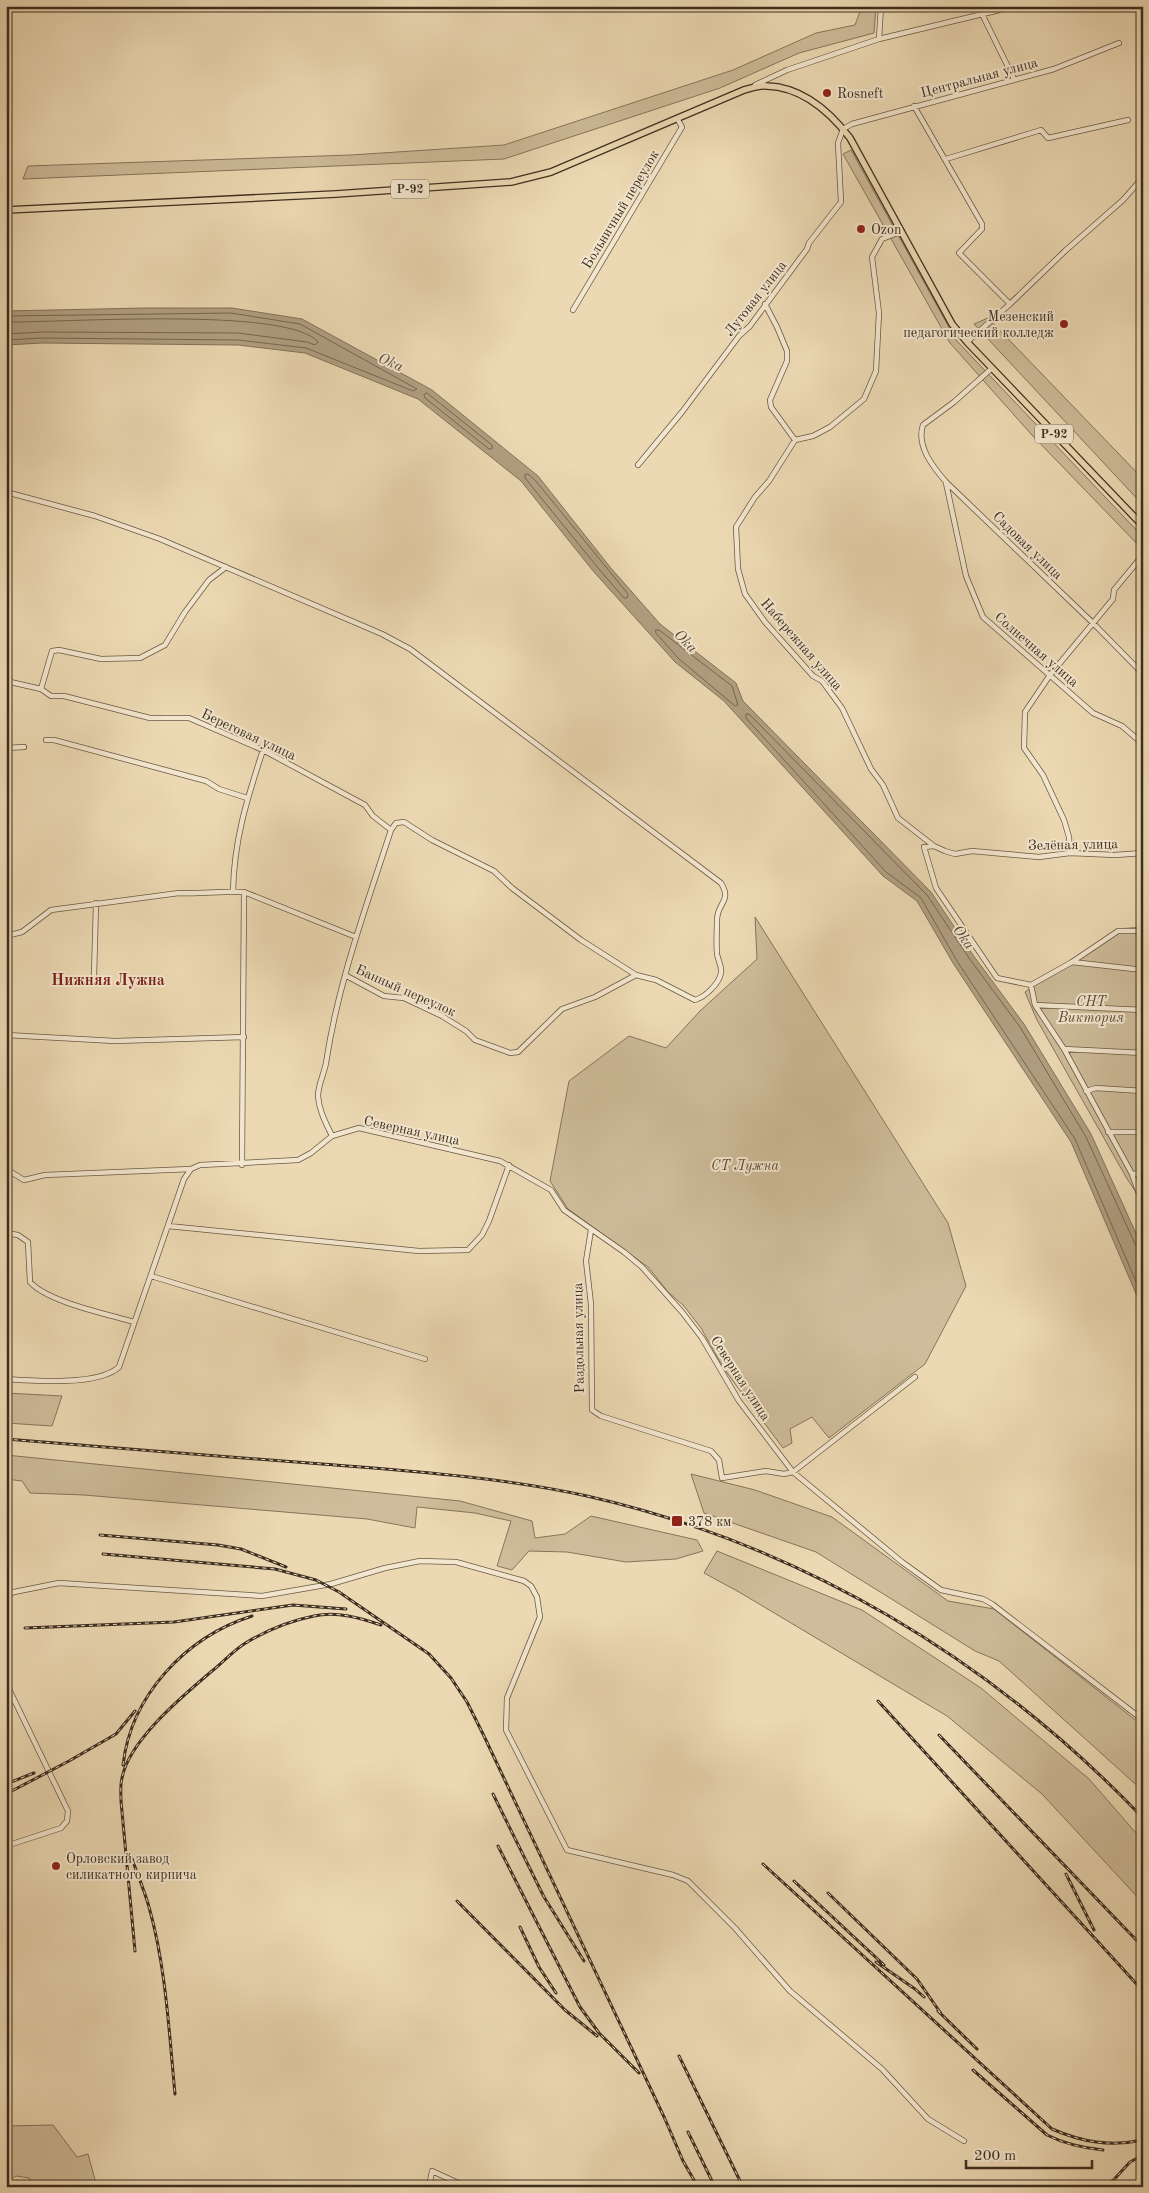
<svg xmlns="http://www.w3.org/2000/svg" width="1149" height="2193" viewBox="0 0 1149 2193" font-family="'Old Standard TT',serif">
  <style>
    .green { fill: #cebc9a; stroke: #86755c }
    .water { fill: #b09f81; stroke: #82725a }
    .lines { fill: none; stroke-linecap: round; stroke-linejoin: round }
    .shore { stroke: #766650; stroke-width: 1 }
    .minor-casing { stroke: #695944; stroke-width: 6 }
    .major-casing { stroke: #3d2e1f; stroke-width: 8 }
    .minor { stroke: #f3e6ce; stroke-width: 4.5 }
    .major { stroke: #ecd9b3; stroke-width: 5.5 }
    .rail-casing { stroke: #3d2e1f; stroke-width: 3 }
    .rail { stroke: #f3e6ce; stroke-width: 1; stroke-dasharray: 4; stroke-linecap: butt }
    .poi-dot { fill: #8f2418; stroke: #f3e6ce; stroke-width: 2 }
    .labels { text-anchor: middle; stroke-width: 4; stroke-linejoin: round; paint-order: stroke }
    .shield { fill: #f3e6ce; stroke: #746554; stroke-width: 1 }
    .shield-label { font-size: 12px; font-weight: bold; fill: #3d2e1f }
    .street-label { font-size: 14px; fill: #3d2e1f; stroke: #f3e6ce }
    .poi-label { font-size: 14px; fill: #3d2e1f; stroke: #f3e6ce; text-anchor: start }
    .park-label { font-size: 14px; font-style: italic; fill: #5a4a38; stroke: #f3e6ce }
    .water-label { font-size: 15px; font-style: italic; fill: #5a4a38; stroke: #f3e6ce }
    .quarter-label { font-size: 16px; font-weight: bold; fill: #7a1f14; stroke: #f3e6ce }
  </style>
  <rect width="100%" height="100%" fill="#ecd9b3"/>
  <filter id="stains"><feTurbulence type="fractalNoise" baseFrequency=".004" numOctaves="4"/><feColorMatrix values="0 0 0 0 .2 0 0 0 0 .09 0 0 0 0 .02 0 0 0 .5 -.17"/></filter>
  <radialGradient id="worn" r=".72"><stop offset=".6" stop-color="#630" stop-opacity="0"/><stop offset="1" stop-color="#630" stop-opacity=".3"/></radialGradient>
  <path class="green" d="M 862,6 L 876,6 L 874,33 L 799,53 L 720,88 L 504,159 L 23,179 L 28,166 L 351,155 L 504,145 L 733,70 L 816,33 L 855,25 Z
    M 851,150 L 956,340 L 1143,537 L 1143,550 L 1031,434 L 950,343 L 843,154 Z
    M 988,318 L 1143,479 L 1143,505 L 974,324 Z
    M 755,917 L 948,1223 L 966,1286 L 925,1364 L 829,1438 L 812,1417 L 790,1429 L 792,1443 L 783,1448 L 724,1369 L 701,1328 L 683,1305 L 669,1293 L 648,1267 L 568,1209 L 550,1181 L 569,1081 L 629,1036 L 666,1048 L 700,1011 L 757,959 Z
    M 1143,927 L 1143,1203 L 1126,1177 L 1037,1020 L 1025,992 L 1117,929 Z
    M 6,1393 L 62,1396 L 52,1426 L 6,1423 Z
    M 6,1455 L 460,1501 L 532,1521 L 535,1538 L 565,1534 L 591,1516 L 697,1540 L 703,1551 L 676,1559 L 626,1562 L 567,1552 L 529,1551 L 512,1570 L 497,1566 L 511,1521 L 475,1513 L 417,1507 L 415,1528 L 367,1519 L 84,1495 L 30,1493 L 22,1481 L 6,1479 Z
    M 691,1474 L 755,1490 L 832,1517 L 948,1601 L 994,1609 L 1143,1726 L 1143,1791 L 999,1661 L 975,1651 L 816,1552 L 704,1513 Z
    M 717,1551 L 862,1610 L 981,1688 L 1089,1779 L 1143,1841 L 1143,1903 L 1042,1794 L 947,1716 L 739,1592 L 704,1573 Z
    M 53,2125 L 77,2157 L 88,2154 L 97,2187 L 32,2187 L 29,2178 L 16,2176 L 6,2182 L 6,2126 Z"/>
  <path class="water" d="M 145,308 L 232,308 L 302,319 L 432,390 L 538,476 L 610,567 L 660,624 L 736,683 L 743,701 L 931,892 L 973,955 L 1024,1024 L 1091,1134 L 1143,1249 L 1143,1310 L 1071,1142 L 953,963 L 917,901 L 883,876 L 724,701 L 675,662 L 594,572 L 521,481 L 418,399 L 305,353 L 238,345 L 42,343 L 6,345 L 6,311 Z"/>
  <g class="lines">
    <path class="shore" d="M 6,316 L 231,313 L 300,324 L 417,389 L 413,391 L 306,348 L 238,340 L 42,338 L 6,340
      M 6,322 C 60,323 288,306 318,342 L 315,345 L 307,342 L 238,333 L 42,332 L 6,334
      M 427,393 L 492,445 L 492,449 L 489,449 L 425,398 L 424,395 Z
      M 528,474 L 535,480 L 628,594 L 627,598 L 624,598 L 598,568 L 525,478 L 525,475 Z
      M 656,630 L 659,630 L 732,686 L 738,705 L 735,706 L 678,658 L 656,633 Z
      M 1143,1249 L 1136,1246 L 1086,1137 L 1020,1027 L 969,958 L 927,895 L 749,714 L 746,714 L 746,718 L 886,872 L 921,898 L 957,961 L 1075,1139 L 1143,1298"/>
    <defs>
      <path id="minor" d="M 982,14 L 1014,79
        M 879,39 L 1016,6
        M 755,85 L 787,70 L 879,39 L 881,6
        M 914,106 L 982,224 L 982,229 L 959,253 L 1010,304 L 967,342
        M 946,159 L 1041,130 L 1048,138 L 1128,120
        M 900,232 L 882,239 L 872,257 L 879,313 L 876,371 L 864,399 L 830,427 L 813,436 L 795,440 L 769,481 L 755,497 L 736,527 L 738,569 L 745,594 L 765,622 L 813,676 L 822,681 L 842,708 L 871,769 L 883,785 L 898,818 L 934,846
        M 765,304 L 777,327 L 787,351 L 787,361 L 770,400 L 771,407 L 795,440
        M 1010,304 L 1065,251 L 1123,200 L 1138,183
        M 573,310 L 682,127 L 678,120
        M 991,369 L 954,402 L 923,425 C 916,446 933,467 946,482 L 1093,623 L 1143,674
        M 638,465 L 682,412 L 739,336 L 750,326 L 807,249 L 809,243 L 841,202 L 838,143 L 843,129 L 852,124 L 1054,69 L 1119,43
        M 946,483 L 966,576 L 983,617 L 1093,713 L 1122,726 L 1143,744
        M 6,492 L 95,516 L 160,539 L 382,634 L 410,649 L 721,883 C 732,901 718,902 717,919 C 717,930 716,943 717,954 C 718,960 722,966 721,973 C 719,984 705,997 695,1000 L 656,980 L 636,975 L 581,940 L 512,888 L 494,871 L 432,840 L 404,822 L 396,823 L 391,830 C 366,907 338,983 326,1063 C 324,1074 318,1085 318,1096 C 319,1111 326,1123 332,1136
        M 226,567 L 209,580 L 185,612 L 165,645 L 140,658 L 101,659 L 59,650 L 52,651 L 41,689 L 51,696 L 64,696 L 150,718 L 189,718 L 263,750 L 365,805 L 373,816 L 391,830
        M 6,681 L 41,689
        M 46,740 L 54,740 L 206,781 L 219,789 L 247,798
        M 6,748 L 24,747
        M 1070,853 L 1069,837 L 1064,820 L 1043,775 L 1024,748 L 1025,712 L 1050,675 L 1113,599 L 1114,590 L 1143,555
        M 1143,853 L 1115,855 L 1070,853 L 1039,857 L 972,851 L 955,854 L 945,851 L 934,846 L 924,847 L 936,888 L 997,978 L 1031,985 L 1072,962 L 1118,931 L 1143,931
        M 233,891 C 234,840 247,799 263,750
        M 6,936 L 22,932 L 51,910 L 179,893 C 201,894 222,891 244,892 L 356,937
        M 1072,962 L 1143,970
        M 345,975 L 384,996 L 404,998 L 442,1016 L 466,1031 L 475,1040 L 510,1053 L 518,1052 L 562,1009 L 595,997 L 636,975
        M 94,976 L 96,903
        M 1031,985 L 1035,1005 L 1064,1049 L 1132,1174 L 1143,1205
        M 1035,1005 L 1143,1010
        M 6,1035 L 115,1041 L 244,1037
        M 1064,1049 L 1143,1053
        M 1086,1091 L 1096,1088 L 1143,1091
        M 1108,1132 L 1143,1132
        M 242,1165 L 244,892
        M 6,1169 L 24,1180 L 45,1175 L 191,1169
        M 1132,1174 L 1143,1173
        M 168,1226 L 419,1251 L 468,1250 L 482,1235 L 489,1221 L 509,1165
        M 591,1230 L 586,1261 L 591,1304 L 592,1410 L 601,1416 L 711,1451 L 719,1460 L 722,1478 L 766,1471 L 784,1474 L 793,1472 L 915,1377
        M 6,1233 L 18,1235 L 28,1242 L 30,1282 C 48,1302 107,1314 134,1322
        M 151,1276 L 425,1359
        M 6,1379 C 33,1381 99,1386 119,1367 L 184,1179 L 191,1169 L 200,1165 L 298,1160 L 311,1153 L 332,1136 L 359,1128 L 500,1161 L 551,1190 L 564,1210 L 624,1252 L 642,1267 L 682,1312 L 702,1338 L 739,1401 L 793,1472 L 902,1562 L 941,1590 L 983,1599 L 992,1604 L 1143,1720
        M 6,1596 L 14,1592 L 59,1583 L 262,1596 L 331,1584 L 385,1568 L 420,1561 L 456,1562 L 524,1581 L 531,1586 L 537,1597 L 540,1617 L 507,1698 L 506,1730 L 567,1850 L 673,1875 L 688,1881 L 735,1928 L 790,1991 L 882,2069 L 928,2119 L 964,2141
        M 6,1683 L 68,1811 L 67,1821 L 61,1828 L 6,1846
        M 429,2187 L 432,2171 L 467,2187"/>
      <path id="major" d="M 6,210 L 336,194 L 511,182 L 551,172 L 744,90 C 752,88 760,85 767,86 C 802,87 830,112 850,138 L 952,324 L 967,342 L 1143,526"/>
    </defs>
    <use href="#minor" class="minor-casing"/>
    <use href="#major" class="major-casing"/>
    <use href="#minor" class="minor"/>
    <use href="#major" class="major"/>
    <defs>
      <path id="rail" d="M 6,1439 C 111,1448 217,1456 322,1464 C 411,1471 500,1477 587,1496 C 802,1545 991,1659 1143,1818
        M 100,1535 L 218,1545 L 241,1549 L 286,1567
        M 103,1554 L 275,1569 L 316,1580 L 339,1592 L 429,1654 L 451,1678 L 467,1702 L 484,1736 L 665,2119 L 683,2161 L 698,2187
        M 25,1628 L 174,1622 L 293,1605 L 346,1609
        M 878,1701 L 1143,1991
        M 939,1735 L 1143,1947
        M 123,1765 C 131,1695 186,1637 252,1616
        M 6,1784 L 34,1773
        M 6,1794 L 69,1761 L 116,1734 L 135,1711
        M 493,1794 L 544,1897 L 584,1961
        M 498,1846 L 580,2007 L 599,2033 L 639,2073
        M 130,1853 C 136,1871 144,1889 149,1907 C 166,1967 169,2032 175,2094
        M 763,1864 L 1052,2129 C 1082,2142 1110,2147 1143,2140
        M 1066,1874 L 1094,1930
        M 794,1881 L 884,1965
        M 828,1893 L 917,1979 L 942,2015
        M 457,1901 L 565,2010 L 597,2036
        M 520,1927 L 539,1967 L 556,1993
        M 135,1951 L 121,1801 C 121,1793 120,1785 122,1778 C 129,1740 184,1695 212,1671 C 222,1663 232,1652 244,1644 C 265,1631 289,1621 314,1616 C 337,1611 360,1618 381,1625
        M 876,1962 L 915,1989 L 924,1997
        M 938,2011 L 977,2049
        M 679,2056 L 743,2187
        M 973,2070 L 1047,2135 C 1065,2144 1083,2148 1103,2150
        M 688,2132 L 715,2187
        M 1107,2187 L 1130,2162 L 1143,2155"/>
    </defs>
    <use href="#rail" class="rail-casing"/>
    <use href="#rail" class="rail"/>
  </g>
  <g class="poi-dot">
    <circle cx="827" cy="93" r="5"/>
    <circle cx="861" cy="229" r="5"/>
    <circle cx="1064" cy="324" r="5"/>
    <rect x="671" y="1515" width="12" height="12" rx="2.5"/>
    <circle cx="56" cy="1866" r="5"/>
  </g>
  <g class="labels">
    <g class="shield">
      <rect x="391" y="179.5" width="38" height="19" rx="4"/>
      <rect x="1035" y="424.5" width="38" height="19" rx="4"/>
    </g>
    <g class="shield-label">
      <text x="410" y="193">Р-92</text>
      <text x="1054" y="438">Р-92</text>
    </g>
    <g class="street-label">
      <text transform="translate(979 77) rotate(-15)" y="5">Центральная улица</text>
      <text transform="translate(620 209) rotate(-59)" y="5">Больничный переулок</text>
      <text transform="translate(755 298) rotate(-52)" y="5">Луговая улица</text>
      <text transform="translate(1028 545) rotate(44)" y="5">Садовая улица</text>
      <text transform="translate(802 644) rotate(49)" y="5">Набережная улица</text>
      <text transform="translate(1037 649) rotate(41)" y="5">Солнечная улица</text>
      <text transform="translate(249 734) rotate(25)" y="5">Береговая улица</text>
      <text transform="translate(1073 844) rotate(-1)" y="5">Зелёная улица</text>
      <text transform="translate(406 990) rotate(24)" y="5">Банный переулок</text>
      <text transform="translate(412 1130) rotate(12)" y="5">Северная улица</text>
      <text transform="translate(578 1338) rotate(-91)" y="5">Раздольная улица</text>
      <text transform="translate(741 1378) rotate(57)" y="5">Северная улица</text>
    </g>
    <g class="poi-label">
      <text x="837" y="98">Rosneft</text>
      <text x="871" y="234">Ozon</text>
      <text x="1054" y="321" text-anchor="end">Мезенский<tspan x="1054" dy="16">педагогический колледж</tspan></text>
      <text x="688" y="1526">378 км</text>
      <text x="66" y="1863">Орловский завод<tspan x="66" dy="16">силикатного кирпича</tspan></text>
    </g>
    <g class="park-label">
      <text x="1091" y="1006">СНТ<tspan x="1091" dy="16">Виктория</tspan></text>
      <text x="745" y="1170">СТ Лужна</text>
    </g>
    <g class="water-label">
      <text transform="translate(391 362) rotate(24)" y="5">Oka</text>
      <text transform="translate(686 641) rotate(45)" y="5">Oka</text>
      <text transform="translate(964 937) rotate(55)" y="5">Oka</text>
    </g>
    <g class="quarter-label">
      <text x="108" y="985">Нижняя Лужна</text>
    </g>
  </g>
  <rect width="1149" height="2193" fill="none" stroke="#ecd9b3" stroke-width="25"/>
  <rect x="8" y="8" width="1134" height="2178" fill="none" stroke="#3d2e1f" stroke-width="2.5"/>
  <rect x="12" y="12" width="1124" height="2168" fill="none" stroke="#3d2e1f"/>
  <path d="M966 2160v8h126v-8" fill="none" stroke="#3d2e1f" stroke-width="2.5"/>
  <text x="974" y="2160" font-size="15" fill="#3d2e1f" stroke="#f3e6ce" stroke-width="4" paint-order="stroke">200 m</text>
  <rect width="100%" height="100%" filter="url(#stains)"/>
  <rect width="100%" height="100%" fill="url(#worn)"/>
</svg>
